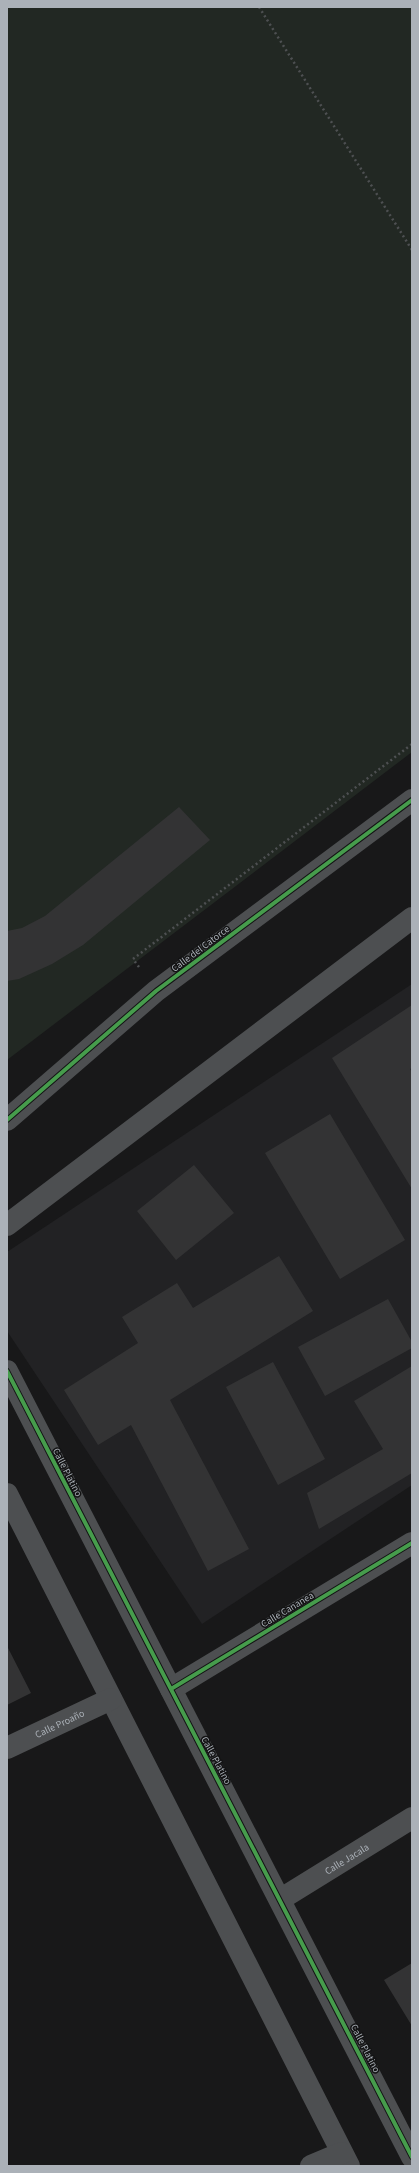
<svg xmlns="http://www.w3.org/2000/svg" width="419" height="2173" viewBox="0 0 419 2173" font-family="'Source Sans 3',sans-serif">
  <style>
    .built { fill: #222224 }
    .green { fill: #222823 }
    .building { fill: #333334 }
    .lines { fill: none; stroke-linecap: round; stroke-linejoin: round }
    .path { stroke: #4e5052; stroke-width: 2.5; stroke-dasharray: 2 3; stroke-linecap: butt }
    .minor { stroke: #4d4f51; stroke-width: 22 }
    .cycleway-casing { stroke: #131314; stroke-width: 6 }
    .cycleway { stroke: #469c4c; stroke-width: 4 }
    .labels { text-anchor: middle; stroke-width: 3; stroke-linejoin: round; paint-order: stroke }
    .street-label { font-size: 10px; fill: #abb1b8; stroke: #131314 }
  </style>
  <rect width="100%" height="100%" fill="#181819"/>
  <path class="built" d="M 412,984 L 412,1485 L 202,1624 L 7,1331 L 7,1252 Z"/>
  <path class="green" d="M 7,7 L 412,7 L 412,752 L 7,1060 Z"/>
  <path class="building" d="M 179,807 L 210,840 L 83,945 L 52,964 L 19,979 L 7,981 L 7,931 L 22,928 L 45,916 Z
    M 412,1005 L 412,1068 L 410,1069 L 412,1072 L 412,1189 L 332,1058 Z
    M 330,1114 L 405,1240 L 340,1279 L 265,1153 Z
    M 194,1165 L 234,1213 L 176,1260 L 137,1211 Z
    M 279,1256 L 313,1311 L 170,1400 L 249,1549 L 208,1571 L 131,1425 L 98,1445 L 64,1390 L 138,1343 L 122,1317 L 177,1283 L 193,1308 Z
    M 388,1299 L 412,1342 L 412,1348 L 325,1396 L 298,1347 Z
    M 273,1362 L 325,1459 L 278,1485 L 226,1387 Z
    M 412,1366 L 412,1473 L 319,1529 L 307,1493 L 383,1449 L 354,1401 Z
    M 7,1646 L 31,1693 L 7,1705 Z
    M 412,1963 L 412,2026 L 384,1980 Z"/>
  <g class="lines">
    <path class="path" d="M 259,7 L 412,250
      M 139,967 L 133,959 L 412,744"/>
    <g class="minor">
      <path d="M 7,1120 L 156,991 L 412,800"/>
      <path d="M 7,1225 L 412,918"/>
      <path d="M 7,1371 L 412,2157"/>
      <path d="M 7,1494 L 349,2166"/>
      <path d="M 171,1689 L 412,1543"/>
      <path id="s1" d="M 7,1748 L 111,1699"/>
      <path id="s2" d="M 281,1899 L 412,1818"/>
      <path d="M 311,2166 L 342,2153"/>
    </g>
    <defs>
      <path id="cycleway" d="M 7,1120 L 156,991 L 412,800
        M 7,1371 L 412,2157
        M 171,1689 L 412,1543"/>
    </defs>
    <use href="#cycleway" class="cycleway-casing"/>
    <use href="#cycleway" class="cycleway"/>
  </g>
  <g class="labels">
    <g class="street-label">
      <text transform="translate(200 948) rotate(-37)" y="4">Calle del Catorce</text>
      <text transform="translate(68 1472) rotate(63)" y="4">Calle Platino</text>
      <text transform="translate(287 1609) rotate(-31)" y="4">Calle Cananea</text>
      <text dy="4" stroke="none"><textPath href="#s1" startOffset="58">Calle Proaño</textPath></text>
      <text transform="translate(217 1760) rotate(62)" y="4">Calle Platino</text>
      <text dy="4" stroke="none"><textPath href="#s2" startOffset="77">Calle Jacala</textPath></text>
      <text transform="translate(366 2048) rotate(63)" y="4">Calle Platino</text>
    </g>
  </g>
  <rect width="419" height="2173" fill="none" stroke="#abb1b8" stroke-width="16"/>
</svg>
